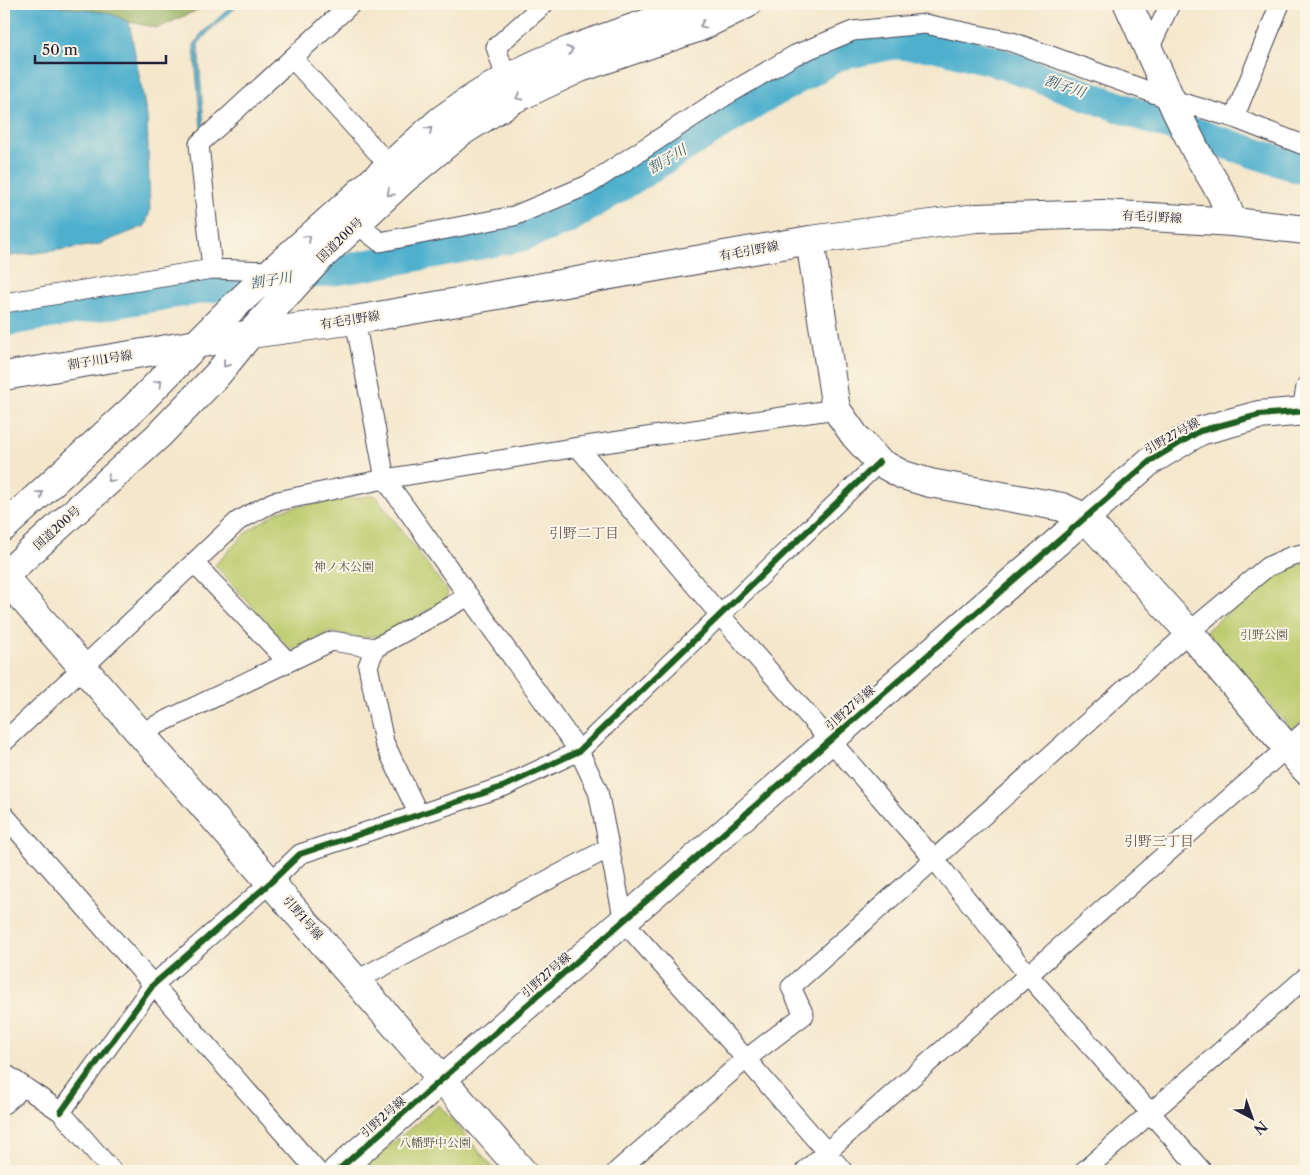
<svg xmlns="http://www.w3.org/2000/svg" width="1310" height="1175" viewBox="0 0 1310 1175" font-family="'Libre Caslon Text','Noto Serif JP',serif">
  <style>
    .green { fill: #bdcc6f; stroke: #707755 }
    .forest { fill: #96b062; stroke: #5c694e }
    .water { fill: #4fb0cd; stroke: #386984 }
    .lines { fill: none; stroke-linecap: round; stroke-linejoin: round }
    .river { stroke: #4fb0cd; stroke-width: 31 }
    .street-casing { stroke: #424051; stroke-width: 21 }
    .secondary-casing { stroke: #424051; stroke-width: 30 }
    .primary-casing { stroke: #424051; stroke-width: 30 }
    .highway-casing { stroke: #424051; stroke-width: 30 }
    .street { stroke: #fff; stroke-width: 19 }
    .secondary { stroke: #fff; stroke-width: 28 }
    .primary { stroke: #fff; stroke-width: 28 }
    .highway { stroke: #fff; stroke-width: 28 }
    .cycleway-casing { stroke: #fcf5e5; stroke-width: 9 }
    .cycleway { stroke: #1b5e20; stroke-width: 6 }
    .oneway { stroke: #9c9ca7 }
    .labels { text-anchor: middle; stroke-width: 4; stroke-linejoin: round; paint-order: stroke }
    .street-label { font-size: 12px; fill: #22223b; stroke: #fcf5e5 }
    .park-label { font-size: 12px; fill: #50554b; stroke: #fcf5e5 }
    .water-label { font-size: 14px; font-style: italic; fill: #345b75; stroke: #fcf5e5 }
    .neighbourhood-label { font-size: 14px; fill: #645258; stroke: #fcf5e5 }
  </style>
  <rect width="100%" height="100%" fill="#fcf5e5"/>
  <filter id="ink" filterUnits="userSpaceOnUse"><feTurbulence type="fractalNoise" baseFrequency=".02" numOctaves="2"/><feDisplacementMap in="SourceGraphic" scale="10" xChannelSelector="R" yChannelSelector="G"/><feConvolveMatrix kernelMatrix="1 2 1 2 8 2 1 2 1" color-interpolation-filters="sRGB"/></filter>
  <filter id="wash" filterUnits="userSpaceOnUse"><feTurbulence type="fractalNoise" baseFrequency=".0096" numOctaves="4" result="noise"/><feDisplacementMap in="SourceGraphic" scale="20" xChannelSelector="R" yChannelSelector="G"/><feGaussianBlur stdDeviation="1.12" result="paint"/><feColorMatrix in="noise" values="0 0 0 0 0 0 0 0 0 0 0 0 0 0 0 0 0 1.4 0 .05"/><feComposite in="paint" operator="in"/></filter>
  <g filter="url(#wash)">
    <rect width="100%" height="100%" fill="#f4e7cc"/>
    <path class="green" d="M 375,495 L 448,592 L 446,601 L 381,635 L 362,638 L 329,632 L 291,650 L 215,565 L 248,531 L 279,511 L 298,506 Z
      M 1306,563 L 1306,717 L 1292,730 L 1206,631 L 1261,584 L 1287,568 Z
      M 439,1105 L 496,1171 L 359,1171 Z"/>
    <path class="forest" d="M 4,4 L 211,4 L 158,28 L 129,22 L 109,13 L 39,4 Z"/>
    <path class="water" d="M 39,4 L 109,13 L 129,22 L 147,117 L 150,211 L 145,226 L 97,245 L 4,257 L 4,4 Z
      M 234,4 L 240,4 L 211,29 L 198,44 L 204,127 L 201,128 L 194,45 L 201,34 Z"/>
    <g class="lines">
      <path class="river" d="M 4,321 L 205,288 L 357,267 L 522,236 L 567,219 L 770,94 L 839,55 L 893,44 L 935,46 L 991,60 L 1152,119 L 1306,170"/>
    </g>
  </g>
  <g filter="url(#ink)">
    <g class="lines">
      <defs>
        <path id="street" d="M 1149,49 L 1170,4
          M 292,58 L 389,165
          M 506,78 L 496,47 L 544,4
          M 1234,118 L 1280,4
          M 357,224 L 380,242 L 514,216 L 588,185 L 725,96 L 795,55 L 853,31 L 925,24 L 1012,42 L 1170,99 L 1234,118 L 1306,146
          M 212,269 L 199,144 L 351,4
          M 4,303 L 212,269 L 272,271
          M 355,320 L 385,479 L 579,751 L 598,791 L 624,922 L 746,1059 L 843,1171
          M 1302,410 L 1306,387
          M 578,447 L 720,615 L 935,860 L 1028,975 L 1202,1171
          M 194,563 L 287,661
          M 375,648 L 368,666 L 384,742 L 419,815
          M 140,733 L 332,641 L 375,648 L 469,596
          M 4,742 L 238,521 L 273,502 L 385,479 L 578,447 L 836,409
          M 4,815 L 317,1171
          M 357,980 L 609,848
          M 4,1073 L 61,1112 L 112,1171
          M 4,1104 L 23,1087
          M 61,1112 L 153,985 L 271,882 L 300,854 L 505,786 L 579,751 L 879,462
          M 617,1171 L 746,1059 L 804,1015 L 791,987 L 1189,632 L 1267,567 L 1290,557 L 1306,553
          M 805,1171 L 1306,731
          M 1084,1171 L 1306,977"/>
        <path id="secondary" d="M 1128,4 L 1177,113 L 1197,153 L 1221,193 L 1233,222
          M 810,240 L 836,409 L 855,436 L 879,462 L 903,475 L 930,483 L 1062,507 L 1084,517 L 1189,632 L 1306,770
          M 4,376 L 197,344
          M 4,577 L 522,1171
          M 337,1171 L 1150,461 L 1200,431 L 1259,415 L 1306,411"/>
        <path id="primary" d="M 197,344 L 250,334 L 355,320 L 810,240 L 976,218 L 1102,214 L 1233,222 L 1306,230"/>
        <path id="highway" d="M 4,527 L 135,407 L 223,317 L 272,271 L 441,120 C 480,91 522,68 568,51 C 612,34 657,21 701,4
          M 4,576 L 158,436 L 216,376 L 250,334 L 318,260 L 403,180 L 461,132 L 514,99 L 580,68 L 700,27 L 747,4"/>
      </defs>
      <use href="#street" class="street-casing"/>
      <use href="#secondary" class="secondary-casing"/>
      <use href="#primary" class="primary-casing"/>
      <use href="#highway" class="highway-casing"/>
      <use href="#street" class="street"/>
      <use href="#secondary" class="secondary"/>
      <use href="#primary" class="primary"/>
      <use href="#highway" class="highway"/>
      <defs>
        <path id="cycleway" d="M 61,1112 L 153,985 L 271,882 L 300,854 L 505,786 L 579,751 L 879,462
          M 337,1171 L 1150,461 L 1200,431 L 1259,415 L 1306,411"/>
      </defs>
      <use href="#cycleway" class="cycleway-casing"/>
      <use href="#cycleway" class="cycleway"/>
    </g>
    <defs><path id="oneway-chevron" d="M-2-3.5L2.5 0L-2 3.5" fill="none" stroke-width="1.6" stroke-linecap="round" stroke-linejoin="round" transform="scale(1.25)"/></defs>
    <g class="oneway">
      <use href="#oneway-chevron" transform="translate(703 25) rotate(156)"/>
      <use href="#oneway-chevron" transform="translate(570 50) rotate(-20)"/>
      <use href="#oneway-chevron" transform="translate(519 97) rotate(154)"/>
      <use href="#oneway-chevron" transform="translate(429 130) rotate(-40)"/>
      <use href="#oneway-chevron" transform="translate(390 193) rotate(137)"/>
      <use href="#oneway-chevron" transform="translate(308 238) rotate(-42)"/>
      <use href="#oneway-chevron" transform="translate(226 364) rotate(129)"/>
      <use href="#oneway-chevron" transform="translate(159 383) rotate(-46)"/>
      <use href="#oneway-chevron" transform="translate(110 479) rotate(138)"/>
      <use href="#oneway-chevron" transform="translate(40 494) rotate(-42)"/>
    </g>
  </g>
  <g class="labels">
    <g class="street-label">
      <text transform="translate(1152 217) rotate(3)" y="4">有毛引野線</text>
      <text transform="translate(340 240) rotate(-44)" y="4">国道200号</text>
      <text transform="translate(749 251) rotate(-10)" y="4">有毛引野線</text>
      <text transform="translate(350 320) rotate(-9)" y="4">有毛引野線</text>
      <text transform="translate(100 360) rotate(-9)" y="4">割子川1号線</text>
      <text transform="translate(1172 436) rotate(-29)" y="4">引野27号線</text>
      <text transform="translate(57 528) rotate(-42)" y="4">国道200号</text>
      <text transform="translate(850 708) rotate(-41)" y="4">引野27号線</text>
      <text transform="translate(303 918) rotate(49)" y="4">引野1号線</text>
      <text transform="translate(546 975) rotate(-41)" y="4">引野27号線</text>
      <text transform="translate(383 1117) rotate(-41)" y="4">引野2号線</text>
    </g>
    <g class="park-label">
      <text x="344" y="571">神ノ木公園</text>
      <text x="1264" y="639">引野公園</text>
      <text x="435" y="1147">八幡野中公園</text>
    </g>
    <g class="water-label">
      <text transform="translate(1065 86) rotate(19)" y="5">割子川</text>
      <text transform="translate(667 159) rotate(-31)" y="5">割子川</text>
      <text transform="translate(271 280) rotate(-9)" y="5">割子川</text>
    </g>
    <g class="neighbourhood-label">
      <text x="584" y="538">引野二丁目</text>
      <text x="1159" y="846">引野三丁目</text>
    </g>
  </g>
  <rect width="1310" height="1175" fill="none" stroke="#fcf5e5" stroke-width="20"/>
  <g transform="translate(1252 1118) rotate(139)" stroke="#fcf5e5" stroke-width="4" paint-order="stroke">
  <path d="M0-4L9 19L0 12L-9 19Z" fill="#22223b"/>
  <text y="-8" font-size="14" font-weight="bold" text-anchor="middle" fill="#22223b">N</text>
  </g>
  <path d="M35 55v8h131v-8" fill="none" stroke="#22223b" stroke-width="2.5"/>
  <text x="42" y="55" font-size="15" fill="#22223b" stroke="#fcf5e5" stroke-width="4" paint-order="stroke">50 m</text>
</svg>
